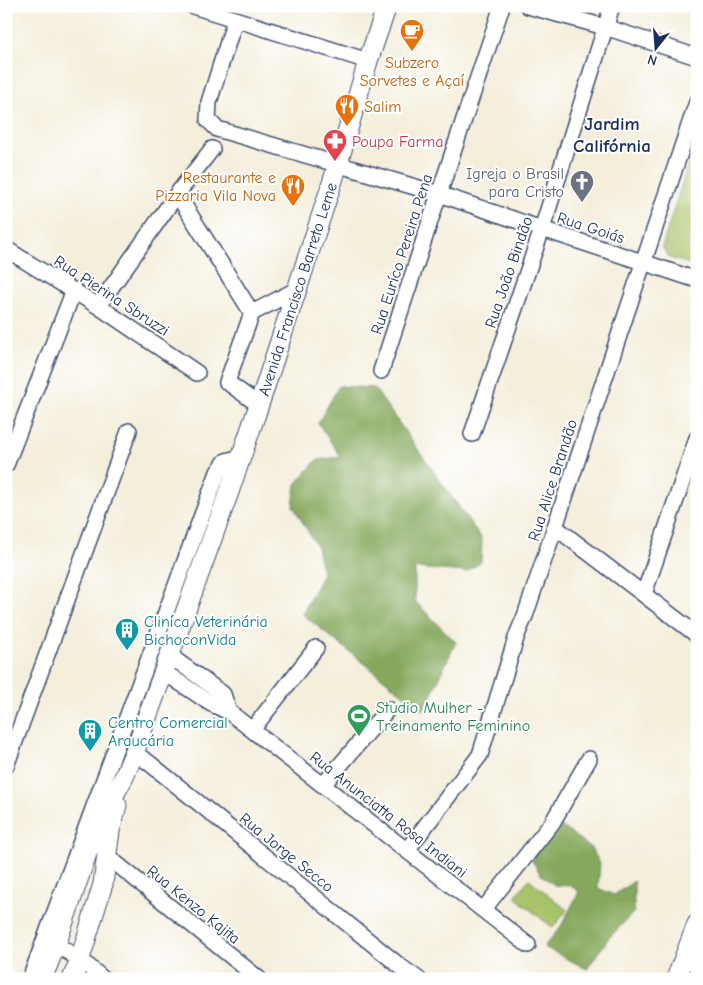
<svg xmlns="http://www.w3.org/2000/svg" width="703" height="985" viewBox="0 0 703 985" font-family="'Comic Neue',sans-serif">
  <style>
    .green { fill: #a7c268; stroke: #617863 }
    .forest { fill: #85a85c; stroke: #506c5d }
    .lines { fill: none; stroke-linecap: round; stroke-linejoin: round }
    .minor-casing { stroke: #3c4c71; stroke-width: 18 }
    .major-casing { stroke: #3c4c71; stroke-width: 21 }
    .minor { stroke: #fff; stroke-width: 15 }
    .major { stroke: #fff; stroke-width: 19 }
    .labels { text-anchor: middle; stroke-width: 4; stroke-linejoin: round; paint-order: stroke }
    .food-label { font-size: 16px; fill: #c56008; stroke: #fff }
    .health-label { font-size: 16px; fill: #be3a42; stroke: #fff; text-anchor: start }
    .worship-label { font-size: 16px; fill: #5b616d; stroke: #fff; text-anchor: end }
    .street-label { font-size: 16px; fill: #1b2f5e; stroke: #fff }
    .culture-label { font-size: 16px; fill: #0d838f; stroke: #fff; text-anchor: start }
    .leisure-label { font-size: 16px; fill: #27864d; stroke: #fff; text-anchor: start }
    .quarter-label { font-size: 19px; font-weight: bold; fill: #1b2f5e; stroke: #fff }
  </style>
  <rect width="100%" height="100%" fill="#fff"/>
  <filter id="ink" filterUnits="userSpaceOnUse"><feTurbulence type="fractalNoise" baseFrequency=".02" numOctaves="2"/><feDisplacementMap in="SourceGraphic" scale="10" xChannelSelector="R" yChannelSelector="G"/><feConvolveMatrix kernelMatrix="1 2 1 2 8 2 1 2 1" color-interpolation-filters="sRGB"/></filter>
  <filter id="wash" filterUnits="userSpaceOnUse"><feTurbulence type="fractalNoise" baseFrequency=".0096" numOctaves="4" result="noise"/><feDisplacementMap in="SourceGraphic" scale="20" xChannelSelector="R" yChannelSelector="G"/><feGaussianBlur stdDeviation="1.12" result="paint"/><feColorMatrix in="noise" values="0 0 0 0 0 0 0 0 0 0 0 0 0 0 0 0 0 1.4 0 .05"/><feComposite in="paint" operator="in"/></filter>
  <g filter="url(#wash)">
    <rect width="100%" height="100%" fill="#f4eedb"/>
    <path class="green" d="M 693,148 L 697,149 L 697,266 L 670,258 L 662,247 Z
      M 529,879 L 567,910 L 553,928 L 515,897 Z"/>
    <path class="forest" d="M 339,386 L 374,388 L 482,539 L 481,562 L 466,572 L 415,568 L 415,601 L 456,642 L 424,711 L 302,614 L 323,574 L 317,547 L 293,506 L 296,484 L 317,460 L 341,457 L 318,423 Z
      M 557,823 L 591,848 L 600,863 L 598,888 L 614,895 L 634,881 L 634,912 L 608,939 L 587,969 L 544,947 L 561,926 L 579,892 L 570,885 L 556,886 L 541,875 L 531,859 Z"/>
  </g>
  <g filter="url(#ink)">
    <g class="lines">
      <defs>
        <path id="minor" d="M 193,6 L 368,61
          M 528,6 L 605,27 L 697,57
          M 235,20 L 209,102 L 208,120 L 217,129 L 439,194 L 542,229 L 697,280
          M 177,194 L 252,313
          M 6,249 L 98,306 L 197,373
          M 98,306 L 177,194 L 212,149
          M 381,371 L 439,194 L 502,6
          M 259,405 L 227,382 L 252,313 L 296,290
          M 472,434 L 542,229 L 612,6
          M 6,465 L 74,290
          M 555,527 L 697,635
          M 644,594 L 697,438
          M 170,656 L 223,694 L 229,712
          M 164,672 L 210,703 L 229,712 L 528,945
          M 252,730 L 316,648
          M 134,753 L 148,762 L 401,967 L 418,979
          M 6,766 L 129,431
          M 323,785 L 388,709
          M 407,850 L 480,755 L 517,635 L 525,616 L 555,527 L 697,102
          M 107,856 L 259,979
          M 483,910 L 552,823 L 589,759
          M 56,945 L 80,959 L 103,979
          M 30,979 L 218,472 L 226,461 L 241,457"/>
        <path id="major" d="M 42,979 L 56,945 L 95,830 L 124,777 L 134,753 L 229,492 L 259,405 L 334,177 L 368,61 L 387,6
          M 72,979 L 80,959 L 103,884 L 110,831 L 117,805
          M 676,979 L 697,924"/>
      </defs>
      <use href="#minor" class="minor-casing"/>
      <use href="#major" class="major-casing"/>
      <use href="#minor" class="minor"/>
      <use href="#major" class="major"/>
    </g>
  </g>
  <defs>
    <symbol id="cafe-pin" viewBox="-11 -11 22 30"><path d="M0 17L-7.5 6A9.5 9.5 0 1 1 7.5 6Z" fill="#e8710a" stroke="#fff"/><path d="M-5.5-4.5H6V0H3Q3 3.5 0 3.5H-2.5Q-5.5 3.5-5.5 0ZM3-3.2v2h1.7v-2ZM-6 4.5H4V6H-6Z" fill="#fff"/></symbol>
    <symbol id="restaurant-pin" viewBox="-11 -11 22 30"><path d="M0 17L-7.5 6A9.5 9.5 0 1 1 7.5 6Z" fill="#e8710a" stroke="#fff"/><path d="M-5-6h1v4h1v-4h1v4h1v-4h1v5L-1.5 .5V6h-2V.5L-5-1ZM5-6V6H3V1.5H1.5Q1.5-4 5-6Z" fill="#fff"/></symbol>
    <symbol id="pharmacy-pin" viewBox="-11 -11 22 30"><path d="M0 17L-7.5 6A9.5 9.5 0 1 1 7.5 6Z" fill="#e0444e" stroke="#fff"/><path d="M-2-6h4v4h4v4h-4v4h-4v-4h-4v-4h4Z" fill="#fff"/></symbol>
    <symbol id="church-pin" viewBox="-11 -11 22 30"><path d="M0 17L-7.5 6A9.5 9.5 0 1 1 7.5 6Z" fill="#6b7280" stroke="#fff"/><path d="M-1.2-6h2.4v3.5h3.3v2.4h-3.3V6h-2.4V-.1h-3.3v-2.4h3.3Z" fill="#fff"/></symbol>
    <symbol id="building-pin" viewBox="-11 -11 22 30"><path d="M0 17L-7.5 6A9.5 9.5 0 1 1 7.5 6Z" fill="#0f9aa8" stroke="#fff"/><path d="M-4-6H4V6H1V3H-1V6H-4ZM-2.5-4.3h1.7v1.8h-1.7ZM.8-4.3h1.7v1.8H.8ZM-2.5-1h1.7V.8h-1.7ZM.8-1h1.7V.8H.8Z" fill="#fff"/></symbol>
    <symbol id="stadium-pin" viewBox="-11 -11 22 30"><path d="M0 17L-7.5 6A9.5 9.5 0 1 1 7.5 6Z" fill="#2e9e5b" stroke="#fff"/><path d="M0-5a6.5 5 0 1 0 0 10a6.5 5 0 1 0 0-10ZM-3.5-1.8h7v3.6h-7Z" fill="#fff"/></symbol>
  </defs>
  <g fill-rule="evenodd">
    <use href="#cafe-pin" x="398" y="17" width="28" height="38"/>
    <use href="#restaurant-pin" x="333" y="92" width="28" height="38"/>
    <use href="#pharmacy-pin" x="321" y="127" width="28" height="38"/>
    <use href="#church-pin" x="568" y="168" width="28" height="38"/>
    <use href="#restaurant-pin" x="279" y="172" width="28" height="38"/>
    <use href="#building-pin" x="113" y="616" width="28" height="38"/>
    <use href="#stadium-pin" x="345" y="702" width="28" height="38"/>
    <use href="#building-pin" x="76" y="717" width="28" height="38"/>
  </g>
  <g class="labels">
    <g class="food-label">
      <text x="412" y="68">Subzero<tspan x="412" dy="18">Sorvetes e Açaí</tspan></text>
      <text x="364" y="112" text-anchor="start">Salim</text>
      <text x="276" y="183" text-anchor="end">Restaurante e<tspan x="276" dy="18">Pizzaria Vila Nova</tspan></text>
    </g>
    <g class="health-label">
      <text x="352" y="147">Poupa Farma</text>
    </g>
    <g class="worship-label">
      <text x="564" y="179">Igreja o Brasil<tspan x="564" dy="18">para Cristo</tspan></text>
    </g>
    <g class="street-label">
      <text transform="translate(591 227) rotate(18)" y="6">Rua Goiás</text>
      <text transform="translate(401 254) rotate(-72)" y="6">Rua Euríco Pereira Pena</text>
      <text transform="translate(508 272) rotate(-71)" y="6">Rua João Bindão</text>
      <text transform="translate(297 289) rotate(-72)" y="6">Avenida Francisco Barreto Leme</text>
      <text transform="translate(112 295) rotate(33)" y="6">Rua Pierina Sbruzzi</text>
      <text transform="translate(552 480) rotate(-72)" y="6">Rua Alice Brandão</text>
      <text transform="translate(389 814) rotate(38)" y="6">Rua Anunciatta Rosa Indiani</text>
      <text transform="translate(287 852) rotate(39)" y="6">Rua Jorge Secco</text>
      <text transform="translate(194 904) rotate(39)" y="6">Rua Kenzo Kajita</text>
    </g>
    <g class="culture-label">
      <text x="144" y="627">Cliníca Veterinária<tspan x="144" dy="18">BichoconVida</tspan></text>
      <text x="108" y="728">Centro Comercial<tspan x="108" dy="18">Araucária</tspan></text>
    </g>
    <g class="leisure-label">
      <text x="376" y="713">Studio Mulher -<tspan x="376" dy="18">Treinamento Feminino</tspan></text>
    </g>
    <g class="quarter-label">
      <text x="612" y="130">Jardim<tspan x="612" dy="22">Califórnia</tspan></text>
    </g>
  </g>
  <rect width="703" height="985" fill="none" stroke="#fff" stroke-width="25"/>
  <g transform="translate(656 48) rotate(197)" stroke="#ffffff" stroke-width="4" paint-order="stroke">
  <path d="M0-4L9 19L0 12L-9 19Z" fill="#1b2f5e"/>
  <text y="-8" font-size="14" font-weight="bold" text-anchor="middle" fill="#1b2f5e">N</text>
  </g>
</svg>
